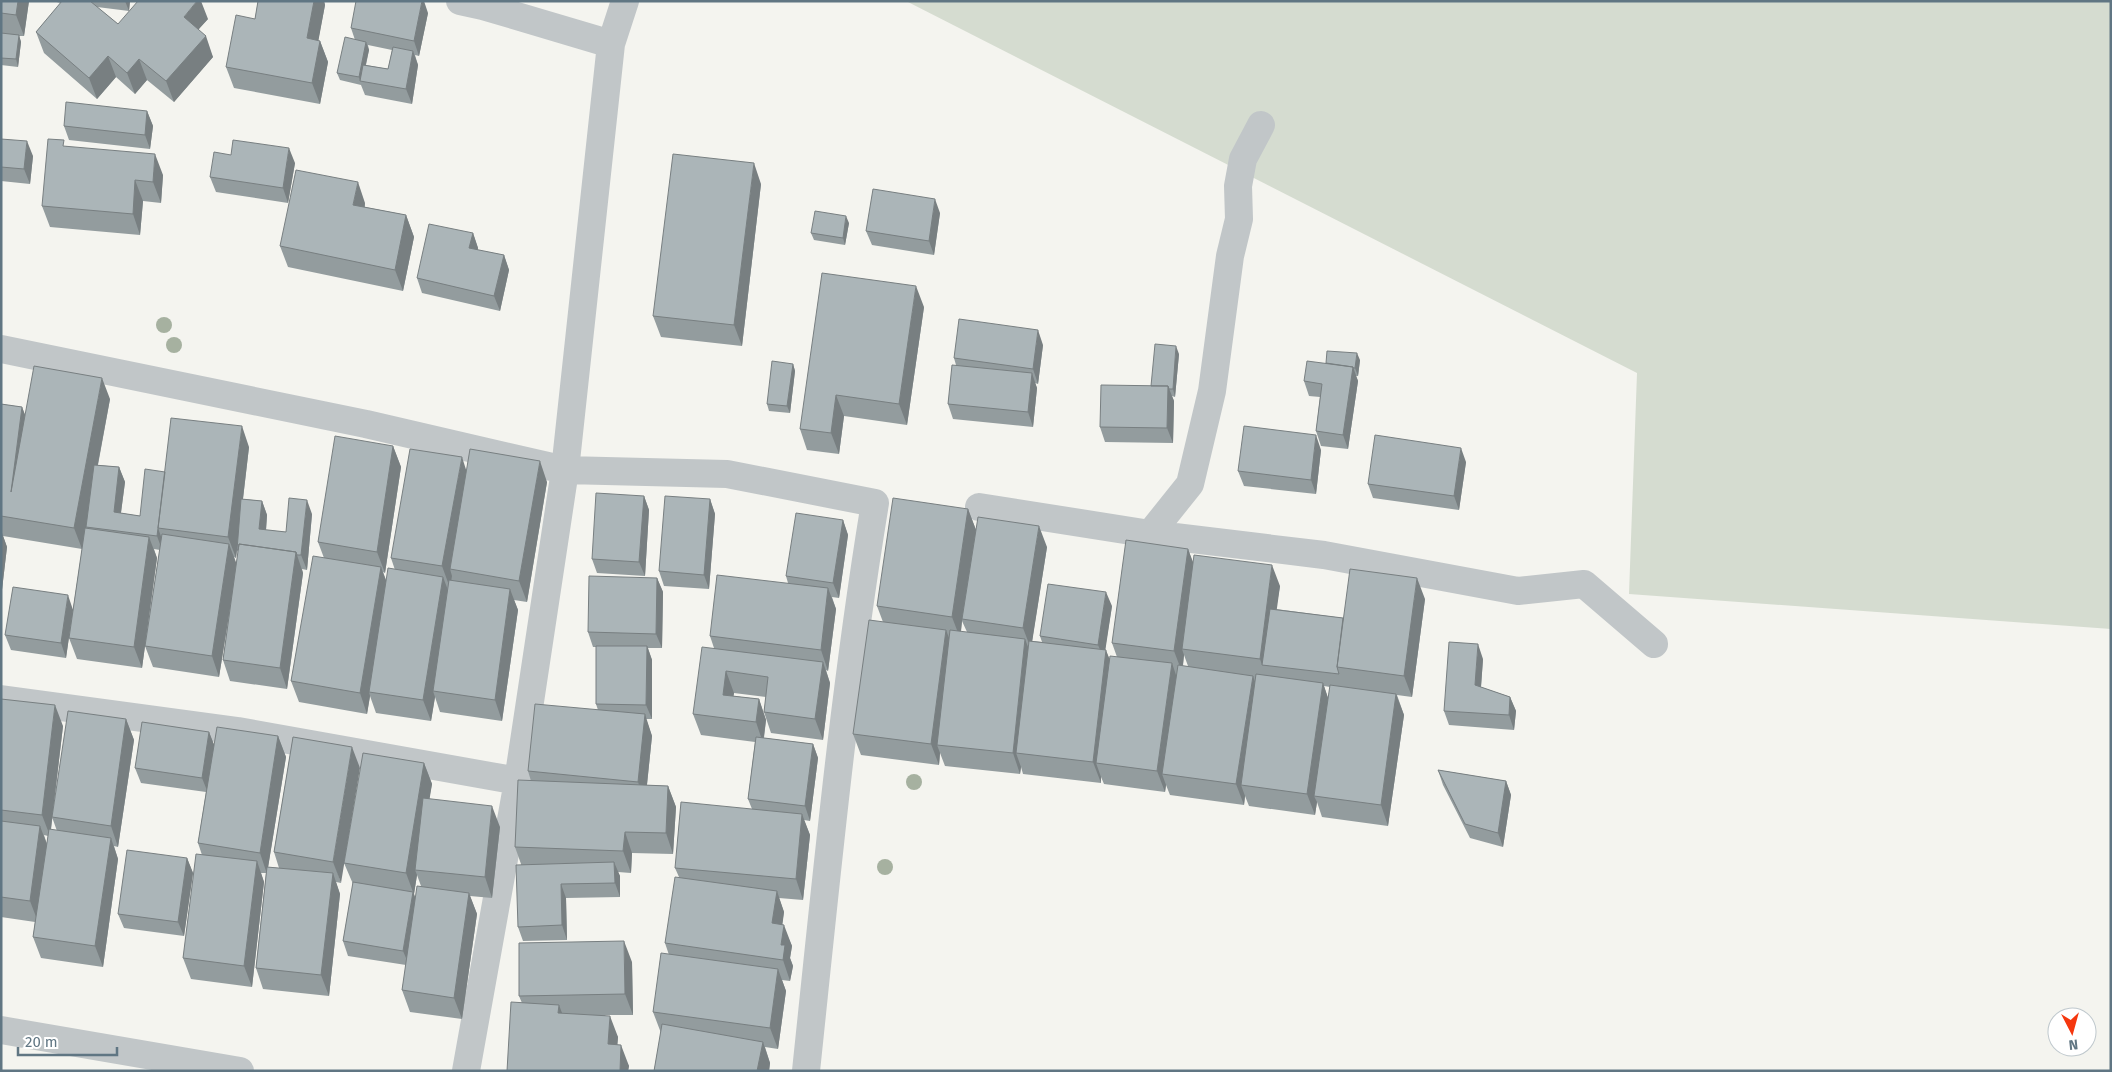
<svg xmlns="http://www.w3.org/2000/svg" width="2112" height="1072" viewBox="0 0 2112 1072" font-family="'Fira Sans',sans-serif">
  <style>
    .green { fill: #d5dcd0 }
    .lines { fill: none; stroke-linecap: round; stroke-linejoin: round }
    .minor { stroke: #c1c6c8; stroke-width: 28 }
    .tree { fill: #a6b1a0 }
    .wall { fill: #939c9e; fill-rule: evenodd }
    .shaded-wall { fill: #787f81 }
    .building { fill: #abb5b8; stroke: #787f81 }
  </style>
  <rect width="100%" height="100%" fill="#f4f4ef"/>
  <path class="green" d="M 906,1 L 2111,1 L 2111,629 L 1629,594 L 1637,373 Z"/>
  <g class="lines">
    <path class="minor" d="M 460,1 L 483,6 L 611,44
      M 1,349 L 366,424 L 565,470 L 727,474 L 875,503 C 844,691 826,881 806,1071
      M 979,507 L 1150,534 L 1190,484 L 1212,391 L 1230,256 L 1239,219 L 1238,186 L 1243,159 L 1261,125
      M 1150,534 L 1324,555 L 1518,591 L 1584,584 L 1654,644
      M 1,699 L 238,731 L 518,781
      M 1,1030 L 240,1071
      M 466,1071 L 518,781 L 565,470 L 611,44 L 625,1"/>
  </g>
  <g class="tree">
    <circle cx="164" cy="325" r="8"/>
    <circle cx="174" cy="345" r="8"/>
    <circle cx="914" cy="782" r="8"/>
    <circle cx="885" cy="867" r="8"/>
  </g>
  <path class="wall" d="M 1,1 L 29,1 L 24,36 L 19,36 L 21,42 L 18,67 L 1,65 Z
    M 52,1 L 130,1 L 129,11 L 97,7 L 118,24 L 208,19 L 198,29 L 213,57 L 174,102 L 147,80 L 135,94 L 116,77 L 97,99 L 44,53 L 36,32 L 61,3 Z
    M 258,1 L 324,1 L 325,5 L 318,41 L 320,41 L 328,62 L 320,104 L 234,88 L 226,67 L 255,19 Z
    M 428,13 L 419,56 L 415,55 L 418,65 L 412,104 L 365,95 L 361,85 L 340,80 L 337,73 L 355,40 L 351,28 ZM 368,45 L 392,50 L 388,69 L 366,65 L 369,50 Z
    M 147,111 L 153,126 L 150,149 L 69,140 L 64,126 Z
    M 1,139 L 33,156 L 30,184 L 1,181 Z
    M 66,146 L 163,175 L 161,203 L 143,201 L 140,235 L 50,227 L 42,206 Z
    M 231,155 L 295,163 L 288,203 L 216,192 L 210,177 Z
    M 761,184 L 742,346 L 661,337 L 653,316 Z
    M 365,203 L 365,207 L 406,215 L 414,237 L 403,291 L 288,267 L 280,246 Z
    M 940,213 L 934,255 L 872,245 L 866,231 Z
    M 849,223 L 845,245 L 814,240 L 811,233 Z
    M 473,233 L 478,248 L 478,250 L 504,255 L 509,270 L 500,311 L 422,293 L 417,278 Z
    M 924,307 L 907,425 L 844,416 L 839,454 L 807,450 L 800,429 Z
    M 1043,345 L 1038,384 L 1035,383 L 1037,388 L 1033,427 L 953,419 L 948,404 L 956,365 L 954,358 Z
    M 1179,354 L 1175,397 L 1172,396 L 1174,401 L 1173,443 L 1105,442 L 1100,427 L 1151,386 Z
    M 1360,360 L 1358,376 L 1356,376 L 1358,381 L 1348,449 L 1321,446 L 1316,431 L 1320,397 L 1309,396 L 1304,381 L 1326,363 Z
    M 793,364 L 795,371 L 790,413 L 769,411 L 767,404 Z
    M 110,399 L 98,465 L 119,467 L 125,482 L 121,513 L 140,516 L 165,472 L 249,447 L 243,499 L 262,501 L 267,515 L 266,530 L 286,532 L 312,514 L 307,570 L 302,569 L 303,573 L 287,689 L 230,681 L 223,660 L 232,596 L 219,677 L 153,667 L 145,646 L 160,550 L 154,549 L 157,558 L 142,668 L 77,659 L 69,638 L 71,622 L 66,658 L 11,650 L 5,635 L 73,609 L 82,549 L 3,536 L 7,547 L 1,598 L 1,404 L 22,407 L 25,415 ZM 237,550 L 238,553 L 236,564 L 234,557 L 236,558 Z
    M 393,446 L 401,467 L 385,573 L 383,572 L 386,580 L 395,570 L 391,558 L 467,471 L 547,482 L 527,602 L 514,600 L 518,610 L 502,721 L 440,712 L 435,697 L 431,721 L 376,713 L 370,696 L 367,714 L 299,702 L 291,681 L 324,558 L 318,542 Z
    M 1321,450 L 1316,494 L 1244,486 L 1238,471 Z
    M 1466,462 L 1459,510 L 1373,498 L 1368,484 Z
    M 644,496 L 649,510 L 645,576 L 597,573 L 592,559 Z
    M 710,499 L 715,514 L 709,589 L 664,586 L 659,571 Z
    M 968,509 L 976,530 L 1047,547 L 1032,641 L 1042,642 L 1040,636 L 1112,606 L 1105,649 L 1109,658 L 1117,657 L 1112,643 L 1188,549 L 1193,563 L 1280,586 L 1276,609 L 1343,618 L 1425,599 L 1412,697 L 1397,695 L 1404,715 L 1388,826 L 1322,817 L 1317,802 L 1315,815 L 1249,806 L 1245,796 L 1244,805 L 1170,795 L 1166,785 L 1165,792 L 1104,784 L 1101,777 L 1101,783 L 1023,774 L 1021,767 L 1020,774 L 945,766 L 940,753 L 939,765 L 861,755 L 853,734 L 883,622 L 877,606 ZM 962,621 L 967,632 L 961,632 ZM 1184,655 L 1188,666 L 1183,666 ZM 1324,686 L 1330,687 L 1328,698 Z
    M 843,520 L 848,535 L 839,598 L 832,597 L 836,609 L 828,671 L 826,670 L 830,683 L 823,740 L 771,733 L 764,712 L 766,697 L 734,693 L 733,696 L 759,699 L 766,720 L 764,738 L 813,744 L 818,758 L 810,821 L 804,820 L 810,835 L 803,900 L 779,898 L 784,912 L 782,924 L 792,946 L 790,958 L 793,966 L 790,981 L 782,980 L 786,991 L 778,1049 L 765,1047 L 770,1063 L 769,1071 L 654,1071 L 661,1033 L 653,1012 L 669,955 L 665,943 L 679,877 L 675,868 L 752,809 L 748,799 L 755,742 L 701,735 L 693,714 L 714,648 L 710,636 L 788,583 L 786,576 Z
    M 657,578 L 663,592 L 662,648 L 648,648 L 652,660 L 652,719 L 646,719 L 652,736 L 647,785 L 668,786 L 676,807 L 673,854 L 632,853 L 631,873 L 618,872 L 620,876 L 620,897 L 566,898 L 567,940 L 523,941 L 518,927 L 521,864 L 515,847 L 531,781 L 528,771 L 598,710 L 596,704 L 596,647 L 593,647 L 588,632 Z
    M 1483,659 L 1481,687 L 1510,697 L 1516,711 L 1514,730 L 1449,725 L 1444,711 Z
    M 1,699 L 63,726 L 51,830 L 57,831 L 52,817 L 126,719 L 134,740 L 118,847 L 114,846 L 118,859 L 103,967 L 41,958 L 33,937 L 35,922 L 1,917 ZM 44,835 L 48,836 L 47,844 Z
    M 209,732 L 214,745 L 278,736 L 286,757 L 268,867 L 279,868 L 274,852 L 293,737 L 341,883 L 336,882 L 340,894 L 329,996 L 263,989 L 256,968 L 266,873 L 261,873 L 264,882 L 252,987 L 191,979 L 183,958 L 202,855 L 198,843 L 206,792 L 141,783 L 135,768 Z
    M 424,763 L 432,784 L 429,799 L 500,827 L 492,898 L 470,896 L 477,914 L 462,1019 L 410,1012 L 402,990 L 406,965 L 348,956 L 343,941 L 353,884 L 344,863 ZM 417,875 L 421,886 L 415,898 L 414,894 Z
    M 1438,770 L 1506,781 L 1511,795 L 1503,847 L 1470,838 L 1443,785 Z
    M 187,858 L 193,873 L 184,936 L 124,928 L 118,914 Z
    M 632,962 L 633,1015 L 605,1015 L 618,1037 L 617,1045 L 629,1066 L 628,1071 L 507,1071 L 522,1003 L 519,996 Z"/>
  <path class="shaded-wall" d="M 18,1 L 29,1 L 24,36 L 16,15 Z
    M 125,1 L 130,1 L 129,11 Z
    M 197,1 L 201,1 L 208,19 L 191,38 L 184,17 Z
    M 314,1 L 324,1 L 325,5 L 315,59 L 307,38 Z
    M 422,1 L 424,1 L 428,13 L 419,56 L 414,41 Z
    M 19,35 L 21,42 L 18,67 L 16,59 Z
    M 206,36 L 213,57 L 174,102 L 166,81 Z
    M 320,41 L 328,62 L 320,104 L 312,83 Z
    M 366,42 L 369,50 L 362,81 L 360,81 L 359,77 Z
    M 413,51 L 418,65 L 412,104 L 406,89 Z
    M 108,56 L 116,77 L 97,99 L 89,78 Z
    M 139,59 L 147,80 L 135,94 L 127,73 Z
    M 147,111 L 153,126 L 150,149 L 145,135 Z
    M 27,141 L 33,156 L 30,184 L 24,169 Z
    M 289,148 L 295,163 L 288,203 L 283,188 Z
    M 155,154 L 163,175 L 161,203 L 153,182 Z
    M 754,163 L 761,184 L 742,346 L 734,325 Z
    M 135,180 L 143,201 L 140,235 L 133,214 Z
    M 358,182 L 365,203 L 361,226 L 353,205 Z
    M 935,199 L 940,213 L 934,255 L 929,241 Z
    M 406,215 L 414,237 L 403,291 L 395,270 Z
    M 846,216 L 849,223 L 845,245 L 843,238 Z
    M 473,233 L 478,248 L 475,262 L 469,248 Z
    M 504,255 L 509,270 L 500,311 L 494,296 Z
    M 916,286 L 924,307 L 907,425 L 899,404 Z
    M 1038,330 L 1043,345 L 1038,384 L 1033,369 Z
    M 1176,346 L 1179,354 L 1175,397 L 1173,389 Z
    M 1357,353 L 1360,360 L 1358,376 L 1355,368 Z
    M 793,364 L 795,371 L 790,413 L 787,406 Z
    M 1353,367 L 1358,381 L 1348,449 L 1343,435 Z
    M 1032,373 L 1037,388 L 1033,427 L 1028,412 Z
    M 102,378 L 110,399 L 82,549 L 74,528 Z
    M 1168,386 L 1174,401 L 1173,443 L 1167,428 Z
    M 836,395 L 844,416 L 839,454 L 831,433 Z
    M 22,407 L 30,428 L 11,492 Z
    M 242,426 L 249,447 L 236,558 L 228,537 Z
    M 1316,435 L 1321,450 L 1316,494 L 1311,480 Z
    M 393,446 L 401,467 L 385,573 L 377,552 Z
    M 1461,448 L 1466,462 L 1459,510 L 1454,496 Z
    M 462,457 L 469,479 L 450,569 L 452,576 L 450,588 L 442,566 Z
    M 540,461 L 547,482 L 527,602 L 519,581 Z
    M 119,467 L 125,482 L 119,527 L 114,512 Z
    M 165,472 L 158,528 L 163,542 L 162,550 L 157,536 Z
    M 644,496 L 649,510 L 645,576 L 639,562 Z
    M 710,499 L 715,514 L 709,589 L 704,575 Z
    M 307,500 L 312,514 L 307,570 L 301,555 Z
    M 262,501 L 267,515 L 265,544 L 259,529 Z
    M 968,509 L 976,530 L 962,619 L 962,621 L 960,638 L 952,617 Z
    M 843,520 L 848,535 L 839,598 L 833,583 Z
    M 1039,526 L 1047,547 L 1031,649 L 1023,628 Z
    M 1,530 L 7,547 L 1,598 Z
    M 149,537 L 157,558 L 142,668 L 134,647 Z
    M 229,544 L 237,565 L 219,677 L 212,656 Z
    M 1188,549 L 1196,570 L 1182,649 L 1184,655 L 1182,672 L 1174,651 Z
    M 296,552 L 303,573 L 287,689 L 280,668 Z
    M 1272,565 L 1280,586 L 1269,666 L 1262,665 L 1260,659 Z
    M 381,567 L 389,589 L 369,692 L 370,696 L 367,714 L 360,693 Z
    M 443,577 L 451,598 L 433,691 L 435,697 L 431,721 L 423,700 Z
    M 657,578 L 663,592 L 662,648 L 656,634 Z
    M 1417,578 L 1425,599 L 1412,697 L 1404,676 Z
    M 828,588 L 836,609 L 828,671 L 821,650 Z
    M 510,589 L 518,610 L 502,721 L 495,700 Z
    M 1106,592 L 1112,606 L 1104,659 L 1098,645 Z
    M 68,595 L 73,610 L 66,658 L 61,643 Z
    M 946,630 L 954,651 L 937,745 L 940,753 L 939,765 L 931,744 Z
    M 1025,639 L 1033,660 L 1016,753 L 1021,767 L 1020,774 L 1013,753 Z
    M 1478,644 L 1483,659 L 1480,700 L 1475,685 Z
    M 647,646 L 652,660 L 652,719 L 646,705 Z
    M 1106,650 L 1114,671 L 1096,763 L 1101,777 L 1101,783 L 1093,762 Z
    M 823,662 L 830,683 L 823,740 L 815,719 Z
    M 1172,663 L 1179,684 L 1162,774 L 1166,785 L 1165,792 L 1157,771 Z
    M 726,671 L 734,693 L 731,716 L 723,695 Z
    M 1253,676 L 1260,697 L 1241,785 L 1245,796 L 1244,805 L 1236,784 Z
    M 1323,683 L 1330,704 L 1314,796 L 1317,802 L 1315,815 L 1307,794 Z
    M 1396,694 L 1404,715 L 1388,826 L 1381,805 Z
    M 1510,697 L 1516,711 L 1514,730 L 1509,715 Z
    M 759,699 L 766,720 L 763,743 L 756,722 Z
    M 55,705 L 63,726 L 50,836 L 42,815 Z
    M 645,714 L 652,736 L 645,803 L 638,782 Z
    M 126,719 L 134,740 L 118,847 L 111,826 Z
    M 209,732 L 215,747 L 208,793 L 202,778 Z
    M 278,736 L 286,757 L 267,874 L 260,853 Z
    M 813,744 L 818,758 L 810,821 L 805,806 Z
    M 352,747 L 360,768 L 341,883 L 333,862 Z
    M 424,763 L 432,784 L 418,870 L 415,870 L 417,875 L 414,894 L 418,906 L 409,965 L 403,951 L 413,892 L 406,873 Z
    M 1506,781 L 1511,795 L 1503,847 L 1498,833 Z
    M 668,786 L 676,807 L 673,854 L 666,833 Z
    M 492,806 L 500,827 L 492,898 L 485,877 Z
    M 802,814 L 810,835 L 803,900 L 796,879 Z
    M 40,826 L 48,847 L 38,922 L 30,901 Z
    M 625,832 L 632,853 L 631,873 L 623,851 Z
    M 111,838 L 118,859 L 103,967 L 95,946 Z
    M 187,858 L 193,873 L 184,936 L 178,922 Z
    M 257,861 L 264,882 L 252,987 L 244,966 Z
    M 614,862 L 620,876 L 620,897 L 615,883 Z
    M 333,873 L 340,894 L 329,996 L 321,975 Z
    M 561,884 L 566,898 L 567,940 L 562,925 Z
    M 777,891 L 784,912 L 780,944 L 772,923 Z
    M 469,893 L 477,914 L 462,1019 L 454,998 Z
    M 784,925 L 792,946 L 790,958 L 793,966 L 790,981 L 783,960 L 781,945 Z
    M 624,941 L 632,962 L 633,1015 L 625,994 Z
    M 778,969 L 786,991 L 778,1049 L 770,1028 Z
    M 559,1005 L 567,1026 L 558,1013 Z
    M 610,1016 L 618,1037 L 616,1065 L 608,1044 Z
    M 763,1042 L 770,1063 L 769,1071 L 757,1071 Z
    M 621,1045 L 629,1066 L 628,1071 L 620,1071 Z"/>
  <path class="building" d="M 1,1 L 18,1 L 16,15 L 1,13 Z
    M 62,1 L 90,1 L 118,24 L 138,1 L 197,1 L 184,17 L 206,36 L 166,81 L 139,59 L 127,73 L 108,56 L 89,78 L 36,32 Z
    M 258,1 L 314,1 L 307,38 L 320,41 L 312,83 L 226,67 L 236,15 L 255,19 Z
    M 356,1 L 422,1 L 414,41 L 351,28 Z
    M 1,33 L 19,35 L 16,59 L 1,58 Z
    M 345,37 L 366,42 L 359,77 L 337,73 Z
    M 393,47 L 413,51 L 406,89 L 360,81 L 363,65 L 388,69 Z
    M 66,102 L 147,111 L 145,135 L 64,126 Z
    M 1,139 L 27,141 L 24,169 L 1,167 Z
    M 48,139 L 64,140 L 63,146 L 155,154 L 153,182 L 135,180 L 133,214 L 42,206 Z
    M 233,140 L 289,148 L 283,188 L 210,177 L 214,152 L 231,155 Z
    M 673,154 L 754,163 L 734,325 L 653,316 Z
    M 296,170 L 358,182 L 353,205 L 406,215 L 395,270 L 280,246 Z
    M 873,189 L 935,199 L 929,241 L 866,231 Z
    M 815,211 L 846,216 L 843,238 L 811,233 Z
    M 429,224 L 473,233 L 469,248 L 504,255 L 494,296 L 417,278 Z
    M 822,273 L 916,286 L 899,404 L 836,395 L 831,433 L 800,429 Z
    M 959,319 L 1038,330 L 1033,369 L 954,358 Z
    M 1155,344 L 1176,346 L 1173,389 L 1169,389 L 1168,386 L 1151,386 Z
    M 1327,351 L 1357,353 L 1355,368 L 1353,368 L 1353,367 L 1326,363 Z
    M 772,361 L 793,364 L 787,406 L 767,404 Z
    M 1307,361 L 1353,367 L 1343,435 L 1316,431 L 1322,384 L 1304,381 Z
    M 952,365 L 1032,373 L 1028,412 L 948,404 Z
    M 34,366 L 102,378 L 74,528 L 1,516 L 1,404 L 22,407 L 11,492 Z
    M 1101,385 L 1168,386 L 1167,428 L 1100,427 Z
    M 171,418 L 242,426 L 228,537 L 158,528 Z
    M 1244,426 L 1316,435 L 1311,480 L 1238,471 Z
    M 1375,435 L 1461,448 L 1454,496 L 1368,484 Z
    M 335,436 L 393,446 L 377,552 L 318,542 Z
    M 410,449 L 462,457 L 442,566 L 391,558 Z
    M 470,449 L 540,461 L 519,581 L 450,569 Z
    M 94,465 L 119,467 L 114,512 L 140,516 L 145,469 L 165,472 L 157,536 L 86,527 Z
    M 596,493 L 644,496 L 639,562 L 592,559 Z
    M 665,496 L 710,499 L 704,575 L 659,571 Z
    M 289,498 L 307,500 L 301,555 L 297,555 L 296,552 L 239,544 L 238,550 L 237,550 L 241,499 L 262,501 L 259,529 L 286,532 Z
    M 893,498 L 968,509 L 952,617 L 877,606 Z
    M 796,513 L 843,520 L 833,583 L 786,576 Z
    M 978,517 L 1039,526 L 1023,628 L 962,619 Z
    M 85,528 L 149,537 L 134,647 L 69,638 Z
    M 162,534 L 229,544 L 212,656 L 145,646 Z
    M 1126,540 L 1188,549 L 1174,651 L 1112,643 Z
    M 239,544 L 296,552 L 280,668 L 223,660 Z
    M 1194,555 L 1272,565 L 1260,659 L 1182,649 Z
    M 313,556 L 381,567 L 360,693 L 291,681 Z
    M 388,568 L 443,577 L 423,700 L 369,692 Z
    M 1350,569 L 1417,578 L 1404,676 L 1337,667 Z
    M 717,575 L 828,588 L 821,650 L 710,636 Z
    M 589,576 L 657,578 L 656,634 L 588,632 Z
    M 449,580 L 510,589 L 495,700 L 433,691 Z
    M 1048,584 L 1106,592 L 1098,645 L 1040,636 Z
    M 13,587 L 68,595 L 61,643 L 5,635 Z
    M 1270,609 L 1343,618 L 1337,667 L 1339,674 L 1262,665 Z
    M 869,620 L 946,630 L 931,744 L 853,734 Z
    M 950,630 L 1025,639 L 1013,753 L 937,745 Z
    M 1029,641 L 1106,650 L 1093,762 L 1016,753 Z
    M 1449,642 L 1478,644 L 1475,685 L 1510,697 L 1509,715 L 1444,711 Z
    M 596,646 L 647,646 L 646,705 L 596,704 Z
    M 702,647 L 823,662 L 815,719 L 764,712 L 768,677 L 726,671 L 723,695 L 759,699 L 756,722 L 693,714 Z
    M 1110,656 L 1172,663 L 1157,771 L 1096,763 Z
    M 1178,665 L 1253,676 L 1236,784 L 1162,774 Z
    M 1256,674 L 1323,683 L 1307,794 L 1241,785 Z
    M 1330,685 L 1396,694 L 1381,805 L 1314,796 Z
    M 1,699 L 55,705 L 42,815 L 1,810 Z
    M 535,704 L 645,714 L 638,782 L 528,771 Z
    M 68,711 L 126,719 L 111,826 L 52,817 Z
    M 142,722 L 209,732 L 202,778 L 135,768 Z
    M 217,727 L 278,736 L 260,853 L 198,843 Z
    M 293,737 L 352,747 L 333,862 L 274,852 Z
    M 756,737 L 813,744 L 805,806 L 748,799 Z
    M 363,753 L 424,763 L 406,873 L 344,863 Z
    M 1438,770 L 1506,781 L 1498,833 L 1465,824 Z
    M 518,780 L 668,786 L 666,833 L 625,832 L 623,851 L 515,847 Z
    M 423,798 L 492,806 L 485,877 L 415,870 Z
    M 681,802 L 802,814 L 796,879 L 675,868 Z
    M 1,821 L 40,826 L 30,901 L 1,897 Z
    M 49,829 L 111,838 L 95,946 L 33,937 Z
    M 127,850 L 187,858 L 178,922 L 118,914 Z
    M 196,854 L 257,861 L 244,966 L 183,958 Z
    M 614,862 L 615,883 L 561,884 L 562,925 L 518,927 L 516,865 Z
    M 267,867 L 333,873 L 321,975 L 256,968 Z
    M 675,877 L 777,891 L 772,923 L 784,925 L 781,945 L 785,945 L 783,960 L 665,943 Z
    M 353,882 L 413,892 L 403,951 L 343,941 Z
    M 417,886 L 469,893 L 454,998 L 402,990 Z
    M 624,941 L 625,994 L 519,996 L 519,943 Z
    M 661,953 L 778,969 L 770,1028 L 653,1012 Z
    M 511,1002 L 559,1005 L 558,1013 L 610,1016 L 608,1044 L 621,1045 L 620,1071 L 507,1071 Z
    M 662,1024 L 763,1042 L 757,1071 L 654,1071 Z"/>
  <rect width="2112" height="1072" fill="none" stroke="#607683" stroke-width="5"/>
  <g transform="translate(2072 1032) rotate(174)"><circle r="24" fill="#ffffff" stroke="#bfc8cd"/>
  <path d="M0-4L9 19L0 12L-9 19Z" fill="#f5370e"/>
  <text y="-8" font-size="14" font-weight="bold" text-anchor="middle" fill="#607683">N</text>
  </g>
  <path d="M18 1047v8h99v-8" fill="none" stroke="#607683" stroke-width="2.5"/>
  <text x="25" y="1047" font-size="15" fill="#607683" stroke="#ffffff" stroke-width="4" paint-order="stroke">20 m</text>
</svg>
